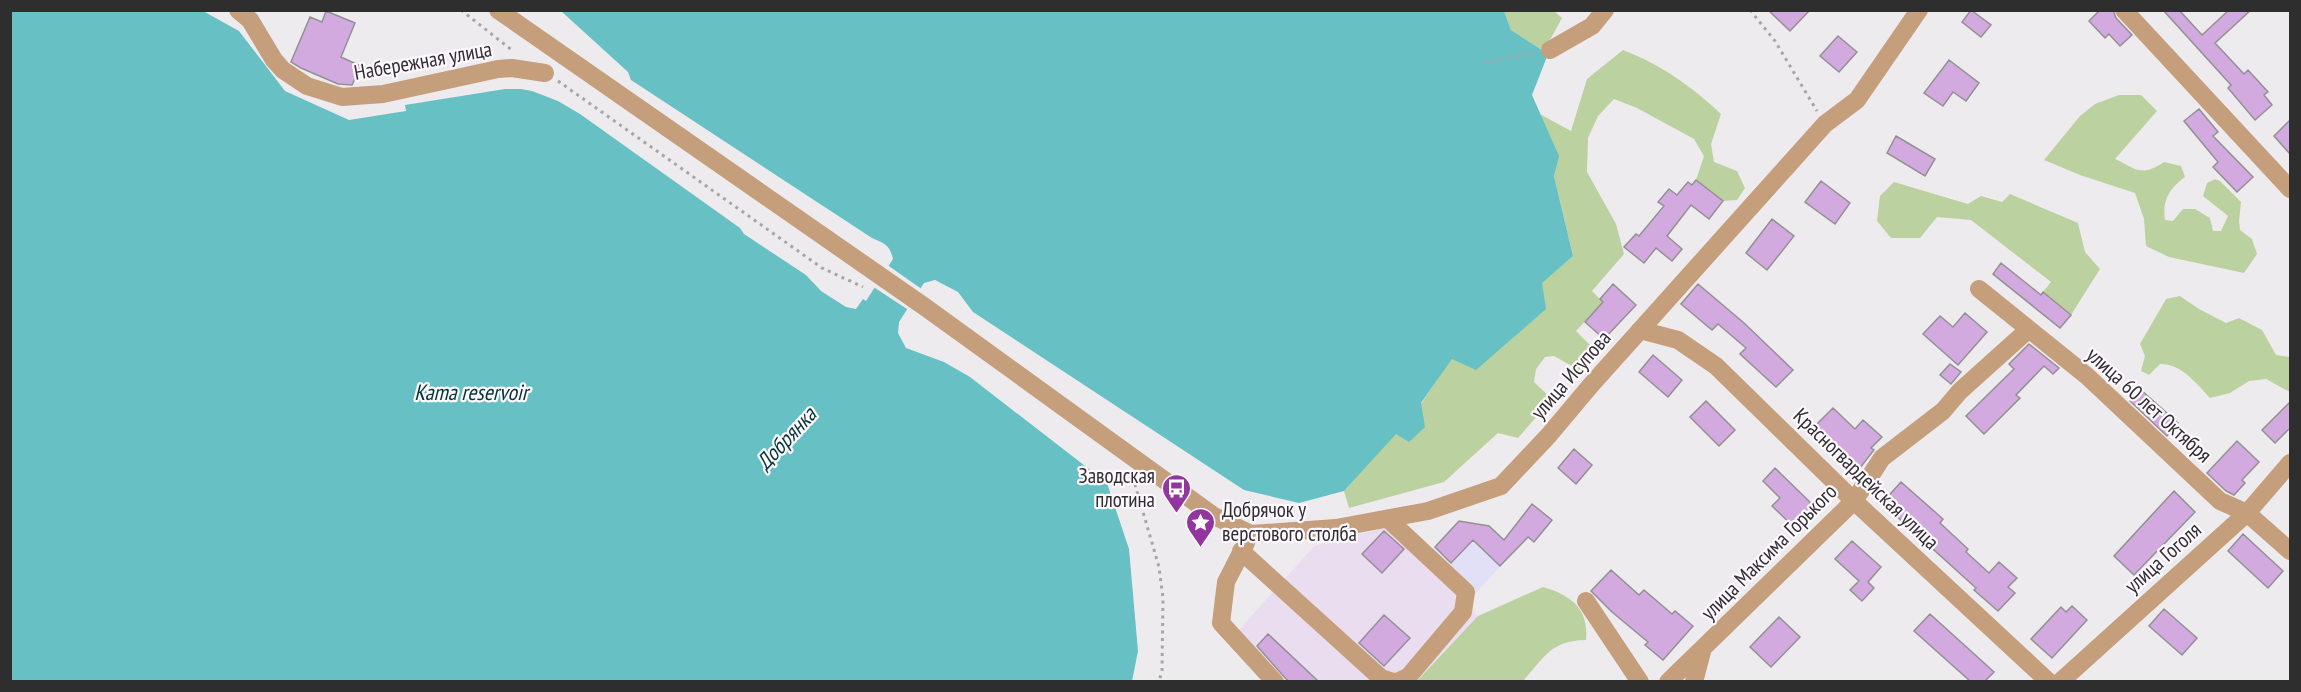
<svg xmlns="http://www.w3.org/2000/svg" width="2301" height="692" viewBox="0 0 2301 692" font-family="'PT Sans Narrow',sans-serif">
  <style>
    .commercial { fill: #ebddf0 }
    .industrial { fill: #e2e0f6 }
    .green { fill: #bbd1a0 }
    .water { fill: #67c1c4 }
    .pier { fill: #eeebef }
    .building { fill: #d2aae0; stroke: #939094; stroke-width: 1.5 }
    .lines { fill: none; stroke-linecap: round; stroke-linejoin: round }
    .path { stroke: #a7a5a8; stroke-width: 3; stroke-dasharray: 3 4.5; stroke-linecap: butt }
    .minor { stroke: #c59e7c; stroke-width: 18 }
    .labels { text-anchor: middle; stroke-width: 4.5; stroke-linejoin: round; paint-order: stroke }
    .street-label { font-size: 21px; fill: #2f2e2f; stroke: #fcf8fd }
    .poi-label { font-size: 21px; fill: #2f2e2f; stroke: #fcf8fd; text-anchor: end }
    .water-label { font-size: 22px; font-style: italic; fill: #063435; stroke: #fcf8fd }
  </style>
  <rect width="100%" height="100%" fill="#eeebef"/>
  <path class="commercial" d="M 1387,527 L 1478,616 L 1417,681 L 1289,681 L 1237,632 L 1314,546 Z"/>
  <path class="industrial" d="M 1459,521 L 1489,526 L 1515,550 L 1465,605 L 1422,560 Z"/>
  <path class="green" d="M 1504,11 L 1554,11 L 1562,18 L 1551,38 L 1540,49 L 1511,30 Z
    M 1623,50 C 1662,65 1691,86 1721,114 L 1711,144 L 1714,162 L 1737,171 L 1745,188 L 1737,200 L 1723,201 L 1696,180 L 1704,156 L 1694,139 L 1637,108 L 1614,99 L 1598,116 L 1588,138 L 1587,172 L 1616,224 L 1624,254 L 1592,291 L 1603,302 L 1576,331 L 1597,352 C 1594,363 1589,366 1579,370 L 1554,356 L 1545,357 L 1536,369 L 1534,382 L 1552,399 L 1518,438 L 1498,433 L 1444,482 L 1349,508 L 1344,491 L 1421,404 L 1452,358 L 1573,256 L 1554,176 L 1558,156 L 1538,113 L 1571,131 L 1587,79 Z
    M 2119,95 L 2141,95 L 2157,111 L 2115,159 C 2138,170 2141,177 2164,162 L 2181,166 L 2185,177 C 2169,189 2162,200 2165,220 L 2173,221 L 2183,209 L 2195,209 L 2210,218 L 2213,231 L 2221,231 L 2228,216 L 2203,196 L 2207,183 L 2215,179 L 2220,181 L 2241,202 L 2239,221 L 2240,230 L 2252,239 L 2257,254 L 2244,273 L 2169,257 L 2146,246 L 2144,219 L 2135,193 L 2080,175 L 2044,160 L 2080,116 L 2095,104 Z
    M 1894,182 L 1968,204 L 1981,196 L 2002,202 L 2010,194 L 2078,223 L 2085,252 L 2100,269 L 2071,315 L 2043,292 L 2051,282 L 1971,220 L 1937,217 L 1920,238 L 1891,238 L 1877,221 L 1880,196 Z
    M 2180,296 L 2199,309 L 2226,323 L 2239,318 L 2262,330 L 2276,355 L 2290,357 L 2290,392 L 2266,379 L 2249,381 L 2230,393 L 2210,398 C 2196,383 2182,364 2160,364 L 2149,375 L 2141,371 L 2145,356 L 2140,344 L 2166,299 Z
    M 1543,587 C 1571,595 1589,609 1586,640 C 1550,641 1545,657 1523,681 L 1417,681 L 1478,616 Z"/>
  <path class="water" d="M 10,11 L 203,11 L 239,31 L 285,91 L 349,120 L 406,111 L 405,105 L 505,89 L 521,89 L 532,91 L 558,101 L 580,114 L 740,228 L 744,234 L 806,275 L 821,291 L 846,307 L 856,309 L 863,299 L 866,301 L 893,259 C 890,245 884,243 872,238 L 631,80 L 628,72 L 561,11 L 1504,11 L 1511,30 L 1548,54 L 1532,95 L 1559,156 L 1554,176 L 1573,256 L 1542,283 L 1546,309 L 1476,370 L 1452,359 L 1421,403 L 1425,427 L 1409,442 L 1396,434 L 1344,491 L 1299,503 L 1244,490 L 973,312 L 958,292 L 935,280 L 924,283 L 899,322 L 898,333 L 906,348 L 944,362 L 970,377 L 1107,483 L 1129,549 L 1138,651 L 1132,681 L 11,681 Z"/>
  <path class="pier" d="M 886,264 L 923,290 L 910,311 L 872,286 Z"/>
  <path class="building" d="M 1768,10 L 1810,10 L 1790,31 Z
    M 1971,10 L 1991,25 L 1981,37 L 1962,22 Z
    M 2100,10 L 2113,10 L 2116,18 L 2132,35 L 2120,46 L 2109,34 L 2105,38 L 2089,21 Z
    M 2163,10 L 2179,10 L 2202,35 L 2229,10 L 2251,10 L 2215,43 L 2244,74 L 2248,70 L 2268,92 L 2264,95 L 2272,105 L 2255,120 L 2228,88 L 2231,85 Z
    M 326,11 L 355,23 L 341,57 L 361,66 L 352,85 L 338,84 L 301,68 L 291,62 L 310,17 L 322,22 Z
    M 1838,36 L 1857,52 L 1839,72 L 1820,56 Z
    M 1949,60 L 1979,83 L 1966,101 L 1953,92 L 1943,106 L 1924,93 Z
    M 2199,109 L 2218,132 L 2213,136 L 2253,177 L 2237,192 L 2213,167 L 2218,162 L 2184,121 Z
    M 2290,120 L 2290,154 L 2274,136 Z
    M 1896,136 L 1935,159 L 1925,176 L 1887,153 Z
    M 1696,180 L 1723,201 L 1709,219 L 1691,205 L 1667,236 L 1682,249 L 1672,261 L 1656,248 L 1644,263 L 1624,247 L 1636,234 L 1639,236 L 1664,206 L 1658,202 L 1669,189 L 1677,195 L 1688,182 L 1692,185 Z
    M 1821,181 L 1850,203 L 1835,224 L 1805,202 Z
    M 1772,219 L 1794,236 L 1767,270 L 1746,253 Z
    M 2001,263 L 2041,295 L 2043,292 L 2071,315 L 2060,328 L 1993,274 Z
    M 1613,284 L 1636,305 L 1604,339 L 1585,322 L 1603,302 L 1600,299 Z
    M 1698,284 L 1744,323 L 1793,370 L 1776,387 L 1740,354 L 1746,348 L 1718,324 L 1712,330 L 1681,304 Z
    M 1965,313 L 1987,332 L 1958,365 L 1923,334 L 1940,316 L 1953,327 Z
    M 2029,344 L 2059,368 L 2053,374 L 2044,366 L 2016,395 L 2020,398 L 1984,434 L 1966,416 L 2014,369 L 2009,364 Z
    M 1653,355 L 1682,380 L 1668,397 L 1639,372 Z
    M 1950,364 L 1961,372 L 1951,384 L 1940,375 Z
    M 2140,389 L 2178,423 L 2167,436 L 2130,401 Z
    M 1706,401 L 1735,430 L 1719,446 L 1690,417 Z
    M 2290,402 L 2290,428 L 2275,443 L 2262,430 Z
    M 1833,408 L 1855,429 L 1863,420 L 1882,437 L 1871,448 L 1874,450 L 1860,468 L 1815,426 Z
    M 2237,441 L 2259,462 L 2242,480 L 2245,483 L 2234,495 L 2226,491 L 2207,473 Z
    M 1574,449 L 1592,465 L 1576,484 L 1558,468 Z
    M 1775,468 L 1816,508 L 1796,529 L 1772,506 L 1780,498 L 1763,481 Z
    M 1901,482 L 1943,519 L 1940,523 L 1968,549 L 1966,552 L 1989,573 L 1999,562 L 2017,578 L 2008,587 L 2015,593 L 1998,611 L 1974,590 L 1976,588 L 1882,503 Z
    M 2174,491 L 2195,512 L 2134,575 L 2114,556 Z
    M 1532,504 L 1552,520 L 1534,542 L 1528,537 L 1500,566 L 1473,540 L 1451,563 L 1435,547 L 1459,521 L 1489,526 L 1504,540 Z
    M 1384,531 L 1404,549 L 1382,573 L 1362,554 Z
    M 2243,534 L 2283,571 L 2268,588 L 2228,551 Z
    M 1852,541 L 1881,567 L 1868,582 L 1874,588 L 1862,601 L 1850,590 L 1859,581 L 1835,559 Z
    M 1611,570 L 1639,595 L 1644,590 L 1672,614 L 1675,611 L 1693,626 L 1663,660 L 1645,645 L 1648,642 L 1612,612 L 1591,591 Z
    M 2072,606 L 2087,620 L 2052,658 L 2031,639 L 2061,607 L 2066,612 Z
    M 2164,609 L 2197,638 L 2182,655 L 2149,626 Z
    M 1930,614 L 1994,672 L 1985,681 L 1970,681 L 1914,631 Z
    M 1384,615 L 1410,638 L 1384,666 L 1359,643 Z
    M 1779,617 L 1800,637 L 1771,667 L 1750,647 Z
    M 1268,634 L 1318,681 L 1289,681 L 1286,679 L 1257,646 Z"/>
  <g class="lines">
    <path class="path" d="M 461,10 L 513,51
      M 1750,10 L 1775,41 L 1817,111
      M 1486,62 L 1534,53
      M 558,81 L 822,268 L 863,287
      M 1131,478 L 1134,481 L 1159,567 L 1163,598 L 1162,670 L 1159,682"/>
    <path class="minor" d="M 238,10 L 250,20 L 274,60 L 283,70 L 307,86 L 342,97 L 383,94 L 498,69 L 512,68 L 545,73
      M 498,10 L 925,307 L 1214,516 L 1251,534 L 1336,528 L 1428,511 L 1501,486 L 1549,435 L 1591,385 L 1825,124 L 1857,100 L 1919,10
      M 2124,10 L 2290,189
      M 1550,50 L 1592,26 L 1605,10
      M 1979,289 L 2087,376 L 2220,501 L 2247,513 L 2290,551
      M 1640,330 L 1678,340 L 1716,366 L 1854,501 L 2049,682
      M 1389,520 L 1466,592 L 1463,612 L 1408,677 L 1397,682
      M 1246,543 L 1226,582 L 1221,623 L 1275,682
      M 1241,551 L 1381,678 L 1394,682
      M 1586,601 L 1640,682
      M 1668,682 L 1854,501 L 1882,458 L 1943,411 L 1960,391 L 2028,330
      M 1694,682 L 1703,648
      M 2060,682 L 2247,513 L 2290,463"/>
  </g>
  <defs>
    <symbol id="bus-pin" viewBox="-11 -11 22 30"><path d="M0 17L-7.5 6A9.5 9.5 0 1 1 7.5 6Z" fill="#92359f" stroke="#fcf8fd"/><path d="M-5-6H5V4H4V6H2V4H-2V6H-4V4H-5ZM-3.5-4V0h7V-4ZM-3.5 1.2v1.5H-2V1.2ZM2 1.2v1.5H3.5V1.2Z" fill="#fff"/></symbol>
    <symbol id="sight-pin" viewBox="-11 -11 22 30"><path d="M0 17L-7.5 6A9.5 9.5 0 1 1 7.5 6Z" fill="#92359f" stroke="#fcf8fd"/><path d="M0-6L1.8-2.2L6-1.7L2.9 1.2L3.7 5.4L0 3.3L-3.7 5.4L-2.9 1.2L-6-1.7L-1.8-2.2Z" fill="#fff"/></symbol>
  </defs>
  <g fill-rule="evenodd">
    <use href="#bus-pin" x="1160" y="472" width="33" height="45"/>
    <use href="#sight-pin" x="1184" y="506" width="33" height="45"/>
  </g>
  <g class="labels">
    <g class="street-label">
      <text transform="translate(423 61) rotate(-10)" y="7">Набережная улица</text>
      <text transform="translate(1571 375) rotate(-49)" y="7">улица Исупова</text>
      <text transform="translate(2149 405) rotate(42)" y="7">улица 60 лет Октября</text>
      <text transform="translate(1866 479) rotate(44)" y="7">Красногвардейская улица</text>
      <text transform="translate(1769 552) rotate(-45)" y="7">улица Максима Горького</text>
      <text transform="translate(2163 558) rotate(-42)" y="7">улица Гоголя</text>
    </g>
    <g class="poi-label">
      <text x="1155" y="483">Заводская<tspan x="1155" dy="24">плотина</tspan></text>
      <text x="1222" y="517" text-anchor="start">Добрячок у<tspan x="1222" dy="24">верстового столба</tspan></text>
    </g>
    <g class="water-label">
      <text x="471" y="400">Kama reservoir</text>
      <text transform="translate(786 438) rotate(-47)" y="8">Добрянка</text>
    </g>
  </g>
  <rect width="2301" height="692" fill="none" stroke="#2f2e2f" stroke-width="24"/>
</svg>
